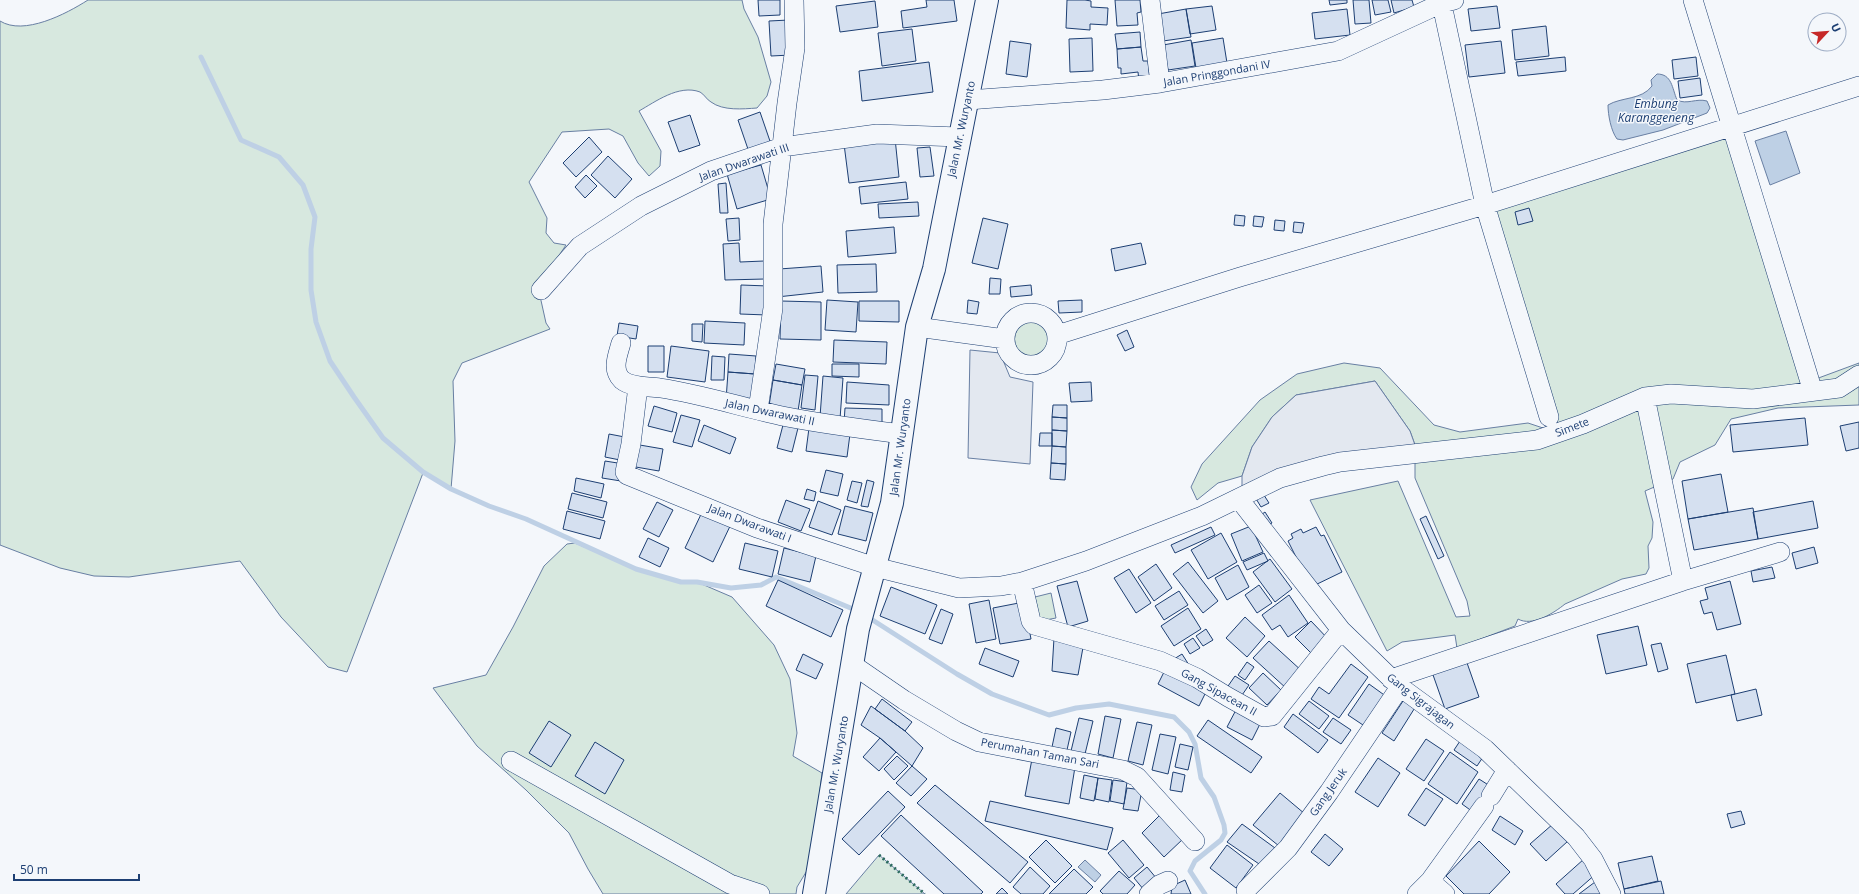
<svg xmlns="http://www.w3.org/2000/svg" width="1859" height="894" viewBox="0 0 1859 894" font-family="'Open Sans',sans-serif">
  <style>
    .green { fill: #d7e8df; stroke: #687fa3 }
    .parking { fill: #e3e8f0; stroke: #687fa3 }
    .water { fill: #bed0e5; stroke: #687fa3 }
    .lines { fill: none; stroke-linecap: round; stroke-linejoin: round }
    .stream { stroke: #bed0e5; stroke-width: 5 }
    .building { fill: #d5e0f0; stroke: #1d3f73 }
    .minor-casing { stroke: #1d3f73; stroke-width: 20 }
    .major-casing { stroke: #1d3f73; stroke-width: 24 }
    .minor { stroke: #f4f7fb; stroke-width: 19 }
    .major { stroke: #f4f7fb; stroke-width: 22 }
    .hedge { stroke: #2c6c60; stroke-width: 3; stroke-dasharray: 2 3; stroke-linecap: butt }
    .labels { text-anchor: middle; stroke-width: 3; stroke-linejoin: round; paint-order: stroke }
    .street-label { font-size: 11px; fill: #1d3f73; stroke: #f4f7fb }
    .water-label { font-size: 12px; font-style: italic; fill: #1d3f73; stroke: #f4f7fb }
  </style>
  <rect width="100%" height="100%" fill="#f4f7fb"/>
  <path class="green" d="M 88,0 L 742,0 L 744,9 L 758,37 L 771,82 L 767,96 L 757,108 C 743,109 723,111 711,102 C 707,100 704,94 700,92 C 679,84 655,102 639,111 L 661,151 L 660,166 L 649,176 L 638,163 L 623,136 L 609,129 L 562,132 L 529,182 L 547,218 L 546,233 L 554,243 L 566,245 L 538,287 L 546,323 L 550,329 L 462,363 L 453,381 L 455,441 L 451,489 L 423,473 L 347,672 L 328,667 L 281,617 L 240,561 L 129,577 L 94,576 L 60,568 L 0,545 L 0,21 C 24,36 66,14 88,0 Z
    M 1728,131 L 1805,383 L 1859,363 L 1859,405 L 1778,408 L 1731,419 L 1715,445 L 1680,462 L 1673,479 L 1645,491 L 1653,522 L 1652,538 L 1648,546 L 1649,568 L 1646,574 L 1622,579 L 1565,604 C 1554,613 1532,627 1518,619 L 1515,626 L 1457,648 L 1455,635 L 1402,642 L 1387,651 L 1310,500 L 1398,481 L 1456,617 L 1470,616 L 1467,601 L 1415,478 L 1415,445 L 1410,431 L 1375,381 L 1296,395 L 1272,417 L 1252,447 L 1242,476 L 1218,483 L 1197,500 L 1191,487 L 1202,464 L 1260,400 L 1297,374 L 1344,363 L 1380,368 L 1434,425 L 1460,432 L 1528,423 L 1543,428 L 1558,428 L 1492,211 Z
    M1012 339a20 20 0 1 1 40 0a20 20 0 1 1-40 0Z
    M 575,543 L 636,569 L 681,582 L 697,582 L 732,597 L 774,645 L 790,679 L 797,733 L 793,756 L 822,773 L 811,864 L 797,887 L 796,894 L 603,894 L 588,869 L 569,833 L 526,790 L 477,746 L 433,688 L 486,675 L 513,627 L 544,566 L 567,544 Z
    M 1051,593 L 1056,618 L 1040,621 L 1035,597 Z
    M 879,855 L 885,860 L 925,894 L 846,894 Z"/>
  <path class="parking" d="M 970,350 L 1000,353 L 1010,377 L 1033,382 L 1030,464 L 968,458 Z
    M 1375,381 L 1410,431 L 1415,445 L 1242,487 L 1242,476 L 1252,447 L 1272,417 L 1296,395 Z"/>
  <path class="water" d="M 1657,74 C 1672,74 1672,88 1677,100 C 1687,105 1696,98 1707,101 L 1710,108 L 1707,113 L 1663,130 L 1623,140 L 1617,139 C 1611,131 1608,115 1608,105 C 1621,97 1642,100 1652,86 L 1651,80 Z
    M 1786,131 L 1800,173 L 1770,185 L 1755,141 Z
    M 1085,860 L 1101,875 L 1095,882 L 1078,867 Z"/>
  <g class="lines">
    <path class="stream" d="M 201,57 L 241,140 L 279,157 L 303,185 L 315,217 L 311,249 L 311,290 L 316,322 L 330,361 L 354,397 L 383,438 L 423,472 L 451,489 L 489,506 L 526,519 L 636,569 L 681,582 L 697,582 L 731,588 L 761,585 L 776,577 L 853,609
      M 871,619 L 957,674 L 992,694 L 1049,715 L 1076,708 L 1109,704 L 1174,717 L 1189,732 L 1195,744 L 1201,778 L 1214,797 L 1224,825 L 1225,833 L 1221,840 L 1195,861 L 1190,871 L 1205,894"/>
  </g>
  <path class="building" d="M 758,0 L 780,0 L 780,15 L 759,16 Z
    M 926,0 L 954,0 L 957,21 L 903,28 L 901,11 L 927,7 Z
    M 1067,0 L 1085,0 L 1091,1 L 1091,7 L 1108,8 L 1107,25 L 1090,24 L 1090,30 L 1066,28 Z
    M 1115,0 L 1140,0 L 1141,12 L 1137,13 L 1138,25 L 1117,26 Z
    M 1329,0 L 1347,0 L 1347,3 L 1330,5 Z
    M 1353,0 L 1369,0 L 1371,23 L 1355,24 Z
    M 1372,0 L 1388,0 L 1391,12 L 1375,15 Z
    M 1391,0 L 1412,0 L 1414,7 L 1394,13 Z
    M 875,1 L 878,27 L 840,32 L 836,6 Z
    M 1212,6 L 1216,30 L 1190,34 L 1186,9 Z
    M 1497,6 L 1500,28 L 1471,31 L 1468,9 Z
    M 1186,9 L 1191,37 L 1163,41 L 1158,14 Z
    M 1347,9 L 1350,35 L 1315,39 L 1312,13 Z
    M 789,20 L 791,55 L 771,56 L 769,21 Z
    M 1546,26 L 1549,56 L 1515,60 L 1512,30 Z
    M 912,29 L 916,61 L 882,66 L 878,33 Z
    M 1140,32 L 1141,47 L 1117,49 L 1115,34 Z
    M 1092,38 L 1093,71 L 1070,72 L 1069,39 Z
    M 1223,38 L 1227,63 L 1196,68 L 1192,43 Z
    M 1191,40 L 1195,66 L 1168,70 L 1163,45 Z
    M 1010,41 L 1031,44 L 1027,77 L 1006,74 Z
    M 1501,41 L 1505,73 L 1469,77 L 1465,45 Z
    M 1141,47 L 1143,61 L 1148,61 L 1150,80 L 1139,81 L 1138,72 L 1121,74 L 1121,68 L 1118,68 L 1117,49 Z
    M 1565,57 L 1566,71 L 1518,76 L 1516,62 Z
    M 1696,57 L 1698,76 L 1674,79 L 1672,60 Z
    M 929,62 L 933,92 L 862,101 L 859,71 Z
    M 1700,78 L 1702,95 L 1680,98 L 1678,81 Z
    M 760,112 L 772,147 L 750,155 L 738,120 Z
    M 690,115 L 700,145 L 679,152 L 668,122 Z
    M 589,137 L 602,152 L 576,177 L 563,163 Z
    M 895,138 L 899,177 L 849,183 L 844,144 Z
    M 930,147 L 934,176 L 920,177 L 917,148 Z
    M 608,156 L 632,179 L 615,198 L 591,175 Z
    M 761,165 L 771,199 L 737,209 L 727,174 Z
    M 586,175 L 597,186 L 585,198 L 575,187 Z
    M 906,182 L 908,199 L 861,204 L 859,187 Z
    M 726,183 L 728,213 L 720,213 L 718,184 Z
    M 918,202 L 919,216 L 879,218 L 878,204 Z
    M 1529,208 L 1533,221 L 1518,225 L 1515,212 Z
    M 1235,215 L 1245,216 L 1244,226 L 1234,225 Z
    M 1254,216 L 1264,217 L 1262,227 L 1253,226 Z
    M 739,218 L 740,240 L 728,241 L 726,219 Z
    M 983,218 L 1008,224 L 998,269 L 972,263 Z
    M 1275,220 L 1285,221 L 1284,231 L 1274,230 Z
    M 1294,222 L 1304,223 L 1302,233 L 1293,232 Z
    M 894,227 L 896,253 L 848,257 L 846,231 Z
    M 739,243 L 740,262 L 764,261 L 765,279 L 725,280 L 723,244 Z
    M 1141,243 L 1146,264 L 1115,271 L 1111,249 Z
    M 876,264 L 877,292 L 838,293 L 837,265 Z
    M 821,266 L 823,292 L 777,297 L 779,269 Z
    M 990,278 L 1001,279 L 1000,294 L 989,294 Z
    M 741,285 L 768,286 L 767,315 L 740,314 Z
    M 1031,285 L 1032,295 L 1011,297 L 1010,287 Z
    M 827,300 L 858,302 L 856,332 L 825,330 Z
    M 968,300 L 979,302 L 977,314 L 967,313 Z
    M 1082,300 L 1082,312 L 1059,313 L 1058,301 Z
    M 781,301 L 821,302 L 821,340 L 780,339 Z
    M 859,301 L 899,301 L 899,322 L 859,321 Z
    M 705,321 L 745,323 L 744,345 L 704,343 Z
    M 619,323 L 638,326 L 636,339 L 617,336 Z
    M 692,324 L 703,324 L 702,342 L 692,341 Z
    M 1127,330 L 1134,347 L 1125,351 L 1117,335 Z
    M 834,340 L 887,342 L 886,364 L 833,362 Z
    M 648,346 L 664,346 L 664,372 L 648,372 Z
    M 671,346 L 709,351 L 705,382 L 667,377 Z
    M 729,354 L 756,356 L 755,374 L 728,372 Z
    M 712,356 L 725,357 L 724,380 L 711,380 Z
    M 776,364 L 805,369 L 802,385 L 773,380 Z
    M 832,364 L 859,364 L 859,377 L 832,376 Z
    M 728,372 L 755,374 L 753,402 L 726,400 Z
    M 805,375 L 818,376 L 815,410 L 801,408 Z
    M 823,376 L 843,378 L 840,419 L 820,417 Z
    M 773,380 L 802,385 L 798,411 L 769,406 Z
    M 847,382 L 889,385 L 889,405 L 846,403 Z
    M 1091,382 L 1092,401 L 1071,402 L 1069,383 Z
    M 1053,405 L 1067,405 L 1067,418 L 1052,417 Z
    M 654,406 L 677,413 L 672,432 L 648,426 Z
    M 845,408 L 882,409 L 882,425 L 844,423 Z
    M 681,415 L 700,420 L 692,447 L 673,442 Z
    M 1052,417 L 1067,418 L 1067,431 L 1052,430 Z
    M 1805,418 L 1808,445 L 1733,452 L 1730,425 Z
    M 1859,422 L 1859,448 L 1846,451 L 1840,426 Z
    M 704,425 L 736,438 L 730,454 L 698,441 Z
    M 783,425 L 798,428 L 792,452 L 777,448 Z
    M 809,428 L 850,434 L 847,457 L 806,451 Z
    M 1052,430 L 1067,431 L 1066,447 L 1052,446 Z
    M 1040,433 L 1052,433 L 1052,446 L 1039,446 Z
    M 609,434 L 630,438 L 625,461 L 605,457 Z
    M 634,444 L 663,449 L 659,471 L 630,466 Z
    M 1052,446 L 1066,447 L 1066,464 L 1051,463 Z
    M 605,461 L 624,464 L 621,481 L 602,478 Z
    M 1051,463 L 1066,464 L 1065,480 L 1050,479 Z
    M 826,470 L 843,474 L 838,496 L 820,492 Z
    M 1721,474 L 1728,512 L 1688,519 L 1682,481 Z
    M 576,478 L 604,484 L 601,498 L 574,491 Z
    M 867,480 L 874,482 L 868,507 L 861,506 Z
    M 852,481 L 862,483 L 857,503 L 847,500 Z
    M 807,489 L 816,492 L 814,501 L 804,499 Z
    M 1262,492 L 1269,503 L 1261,507 L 1255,497 Z
    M 572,493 L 607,502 L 603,518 L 568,509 Z
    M 786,500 L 810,509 L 801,531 L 778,522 Z
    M 818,501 L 841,510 L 832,535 L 809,527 Z
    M 1813,501 L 1818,528 L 1758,539 L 1753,512 Z
    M 657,502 L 673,510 L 659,537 L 643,529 Z
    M 845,506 L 873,513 L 866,541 L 838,534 Z
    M 704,508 L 732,522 L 713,562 L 685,548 Z
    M 1753,508 L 1758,539 L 1694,550 L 1688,519 Z
    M 567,511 L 605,521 L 600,539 L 563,529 Z
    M 1265,512 L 1272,523 L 1265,527 L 1258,517 Z
    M 1426,516 L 1444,556 L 1438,559 L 1420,519 Z
    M 1251,526 L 1263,552 L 1242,561 L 1231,534 Z
    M 1211,527 L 1215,535 L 1175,553 L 1171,545 Z
    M 1316,527 L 1321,536 L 1324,535 L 1342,572 L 1311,587 L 1288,541 L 1293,538 L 1291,534 L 1301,529 L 1303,533 Z
    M 1221,533 L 1237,562 L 1208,579 L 1191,550 Z
    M 648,538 L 669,548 L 660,567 L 639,557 Z
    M 745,543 L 778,551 L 772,577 L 739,569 Z
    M 1814,547 L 1818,563 L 1796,569 L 1792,553 Z
    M 784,548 L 816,556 L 810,582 L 778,574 Z
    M 1264,553 L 1268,561 L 1247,570 L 1243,562 Z
    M 1270,559 L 1292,589 L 1275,602 L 1253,572 Z
    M 1188,562 L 1218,601 L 1203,613 L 1173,574 Z
    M 1156,564 L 1172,588 L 1154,601 L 1138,577 Z
    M 1238,565 L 1249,587 L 1227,600 L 1215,578 Z
    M 1772,567 L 1775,578 L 1753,582 L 1751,571 Z
    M 1129,569 L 1151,603 L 1136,613 L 1114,578 Z
    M 778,580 L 843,610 L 831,637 L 766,606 Z
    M 1077,581 L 1088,621 L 1068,627 L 1057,586 Z
    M 1730,581 L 1741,624 L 1717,630 L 1712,612 L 1704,614 L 1700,601 L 1708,599 L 1705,588 Z
    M 1259,585 L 1272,603 L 1257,613 L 1245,595 Z
    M 891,587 L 937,605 L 925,634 L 880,616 Z
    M 1179,591 L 1188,605 L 1164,620 L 1155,606 Z
    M 1289,595 L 1308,623 L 1288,637 L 1280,625 L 1272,630 L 1262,615 Z
    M 989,600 L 996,639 L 976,643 L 969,604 Z
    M 1024,602 L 1031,639 L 1000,644 L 993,608 Z
    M 1188,608 L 1201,629 L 1174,646 L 1161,626 Z
    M 941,609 L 953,614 L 942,644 L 929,639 Z
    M 1245,617 L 1265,636 L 1247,657 L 1226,638 Z
    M 1311,621 L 1330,641 L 1315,657 L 1295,637 Z
    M 1638,626 L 1647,665 L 1606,674 L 1597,635 Z
    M 1206,629 L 1213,640 L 1203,646 L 1196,636 Z
    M 1054,638 L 1084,642 L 1078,675 L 1052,671 Z
    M 1193,638 L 1200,648 L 1190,654 L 1184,644 Z
    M 1269,641 L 1303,672 L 1287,689 L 1253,658 Z
    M 1661,643 L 1668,669 L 1658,672 L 1651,645 Z
    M 985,648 L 1019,661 L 1013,677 L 979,664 Z
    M 803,654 L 823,664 L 816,679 L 796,670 Z
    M 1182,654 L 1189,665 L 1174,659 Z
    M 1726,655 L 1735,694 L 1696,703 L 1687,664 Z
    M 1466,660 L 1479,697 L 1445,709 L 1432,672 Z
    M 1247,662 L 1254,667 L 1245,680 L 1238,675 Z
    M 1351,664 L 1368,677 L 1339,718 L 1311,699 L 1319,687 L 1329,694 Z
    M 1167,666 L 1208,688 L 1199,706 L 1158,684 Z
    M 1263,673 L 1281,690 L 1267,705 L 1249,688 Z
    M 1235,676 L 1249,685 L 1240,698 L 1226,689 Z
    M 1369,684 L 1387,697 L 1366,727 L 1348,715 Z
    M 1756,689 L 1762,715 L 1737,721 L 1731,695 Z
    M 1405,698 L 1416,706 L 1394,741 L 1382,733 Z
    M 882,699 L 912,722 L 905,731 L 875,709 Z
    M 1309,701 L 1329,716 L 1319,729 L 1299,714 Z
    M 871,706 L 905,731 L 923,748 L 912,766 L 880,738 L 861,725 Z
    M 1237,708 L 1261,722 L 1252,740 L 1227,727 Z
    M 1293,714 L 1328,740 L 1318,753 L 1284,727 Z
    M 1105,716 L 1121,719 L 1113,758 L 1098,754 Z
    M 1079,718 L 1093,721 L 1085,754 L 1071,751 Z
    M 1333,718 L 1351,730 L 1341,744 L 1323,732 Z
    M 1208,720 L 1262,757 L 1251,773 L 1197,736 Z
    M 549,721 L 571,735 L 551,767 L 529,753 Z
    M 1137,722 L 1152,725 L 1143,765 L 1128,761 Z
    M 1056,728 L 1071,732 L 1067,750 L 1052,747 Z
    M 1160,734 L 1176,737 L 1168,774 L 1152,770 Z
    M 880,738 L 896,752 L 879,771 L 863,757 Z
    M 1462,738 L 1485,754 L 1477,766 L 1454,750 Z
    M 1426,739 L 1444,751 L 1424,781 L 1406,769 Z
    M 595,742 L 624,760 L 605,794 L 575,776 Z
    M 1180,744 L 1193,747 L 1188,770 L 1175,767 Z
    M 1450,752 L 1478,772 L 1457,804 L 1428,784 Z
    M 897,756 L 908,766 L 894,780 L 884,769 Z
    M 1378,758 L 1400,773 L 1378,807 L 1355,792 Z
    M 1032,759 L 1075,767 L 1069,804 L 1025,796 Z
    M 912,766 L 927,779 L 911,796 L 896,783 Z
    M 1173,772 L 1185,775 L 1182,792 L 1170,790 Z
    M 1084,775 L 1098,778 L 1094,801 L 1080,798 Z
    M 1098,778 L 1112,780 L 1109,802 L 1095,799 Z
    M 1479,779 L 1490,786 L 1473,812 L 1462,804 Z
    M 1113,780 L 1127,782 L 1124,804 L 1110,801 Z
    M 935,785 L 1028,862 L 1010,883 L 917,803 Z
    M 1127,788 L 1142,790 L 1138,811 L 1123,809 Z
    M 1426,788 L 1443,799 L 1425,826 L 1408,815 Z
    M 888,791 L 905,807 L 859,855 L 842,839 Z
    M 1280,793 L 1305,814 L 1279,846 L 1253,825 Z
    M 990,801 L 1113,828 L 1107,850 L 985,821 Z
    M 1741,811 L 1745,824 L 1731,828 L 1727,814 Z
    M 1161,814 L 1184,838 L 1164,857 L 1142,833 Z
    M 901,815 L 983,892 L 981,894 L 944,894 L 881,836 Z
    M 1500,816 L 1523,831 L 1515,845 L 1492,830 Z
    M 1242,824 L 1275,848 L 1262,866 L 1227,842 Z
    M 1553,824 L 1568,841 L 1546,861 L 1530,844 Z
    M 1325,834 L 1343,849 L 1329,866 L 1311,852 Z
    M 1046,840 L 1072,866 L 1055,883 L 1029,857 Z
    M 1123,840 L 1144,865 L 1129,878 L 1108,853 Z
    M 1479,841 L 1510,872 L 1489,894 L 1464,894 L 1446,876 Z
    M 1227,845 L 1253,865 L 1236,888 L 1210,868 Z
    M 1652,856 L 1658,881 L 1624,889 L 1618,863 Z
    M 1584,859 L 1597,873 L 1573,894 L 1565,894 L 1556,884 Z
    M 1030,867 L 1050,886 L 1043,894 L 1021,894 L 1013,887 Z
    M 1147,867 L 1157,879 L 1144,890 L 1134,878 Z
    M 1074,869 L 1093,887 L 1086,894 L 1049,894 Z
    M 1119,871 L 1135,885 L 1127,894 L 1103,894 L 1100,891 Z
    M 1185,880 L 1191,894 L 1171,894 L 1172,886 Z
    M 1661,881 L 1664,894 L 1625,894 L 1624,889 Z
    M 1595,882 L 1604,894 L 1579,894 Z
    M 1002,888 L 1008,894 L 996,894 Z"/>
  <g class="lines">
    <defs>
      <path id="minor" d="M 1150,0 L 1160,83
        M 1441,0 L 1485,205 L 1549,417
        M 1693,0 L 1810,382
        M 968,100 L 1103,90 L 1160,83 L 1338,51 L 1442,3 L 1454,0
        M 541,290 L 580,246 L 641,206 L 711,171 L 782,147 L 877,134 L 959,137
        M1005 339a26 26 0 1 1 52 0a26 26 0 1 1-52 0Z
        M 917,327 L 1005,339
        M 1057,335 L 1240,277 L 1485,205 L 1859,86
        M 621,343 C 618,355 611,369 622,380 C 632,388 648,386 660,388 C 701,394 741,407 782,416 C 822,424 862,429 902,434
        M 638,386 L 631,444 L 625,472 L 627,475 L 757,528 L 875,567 L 959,588 L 1001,586 L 1022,582 L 1086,561 L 1202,516 L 1280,478 L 1323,466 L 1340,462 L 1537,440 L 1583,424 L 1645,397 L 1671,394 L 1753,399 L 1839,388 L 1859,375
        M 1645,397 L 1683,581 L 1780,552
        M 758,410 L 773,308 L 773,224 L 787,103 L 795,48 L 794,0
        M 1239,499 L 1341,630 L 1400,687 L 1485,749 L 1576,837 L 1593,859 L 1611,894
        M 1022,582 L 1031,621 L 1034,625 L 1160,661 L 1197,678 L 1228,697 L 1264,717 L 1272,716 L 1341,630
        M 853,665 L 904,700 L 956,731 L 979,742 L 1123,770 L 1137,777 L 1195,841
        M 1391,679 L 1683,581
        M 511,761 L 730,884 L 760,894
        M 1491,796 L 1507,770
        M 1430,881 L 1445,894
        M 1246,890 L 1288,848 L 1329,792 L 1400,687
        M 1149,894 L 1159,885 L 1168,881
        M 1417,894 L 1430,881 L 1484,806"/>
      <path id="major" d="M 814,894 L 858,629 L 892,503 L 917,327 L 934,269 L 987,0"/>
    </defs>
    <use href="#minor" class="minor-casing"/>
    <use href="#major" class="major-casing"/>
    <use href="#minor" class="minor"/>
    <use href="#major" class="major"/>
    <path class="hedge" d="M 879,855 L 925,894"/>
  </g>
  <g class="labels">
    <g class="street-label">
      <text transform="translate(1217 73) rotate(-10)" y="4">Jalan Pringgondani IV</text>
      <text transform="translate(961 129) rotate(-78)" y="4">Jalan Mr. Wuryanto</text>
      <text transform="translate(744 162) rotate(-19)" y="4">Jalan Dwarawati III</text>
      <text transform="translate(770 412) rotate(12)" y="4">Jalan Dwarawati II</text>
      <text transform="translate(1572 427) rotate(-21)" y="4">Simete</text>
      <text transform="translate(900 447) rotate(-82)" y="4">Jalan Mr. Wuryanto</text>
      <text transform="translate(750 523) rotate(21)" y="4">Jalan Dwarawati I</text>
      <text transform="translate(1219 692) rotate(29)" y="4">Gang Sipacean II</text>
      <text transform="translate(1421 701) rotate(38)" y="4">Gang Sigrajagan</text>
      <text transform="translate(1040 753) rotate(11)" y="4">Perumahan Taman Sari</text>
      <text transform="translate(836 764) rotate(-80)" y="4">Jalan Mr. Wuryanto</text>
      <text transform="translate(1328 792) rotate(-55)" y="4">Gang Jeruk</text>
    </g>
    <g class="water-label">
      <text x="1656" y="108">Embung<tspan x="1656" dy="14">Karanggeneng</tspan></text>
    </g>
  </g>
  <g transform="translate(1827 32) rotate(64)"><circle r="19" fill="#f4f7fb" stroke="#9eadc5"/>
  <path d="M0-3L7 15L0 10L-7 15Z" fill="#c62828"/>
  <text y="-6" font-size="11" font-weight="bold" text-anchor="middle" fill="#1d3f73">U</text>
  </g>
  <path d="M14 874v6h125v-6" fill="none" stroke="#1d3f73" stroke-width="2"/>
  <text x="20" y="874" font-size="12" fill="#1d3f73" stroke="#f4f7fb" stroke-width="3" paint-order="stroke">50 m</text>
</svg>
